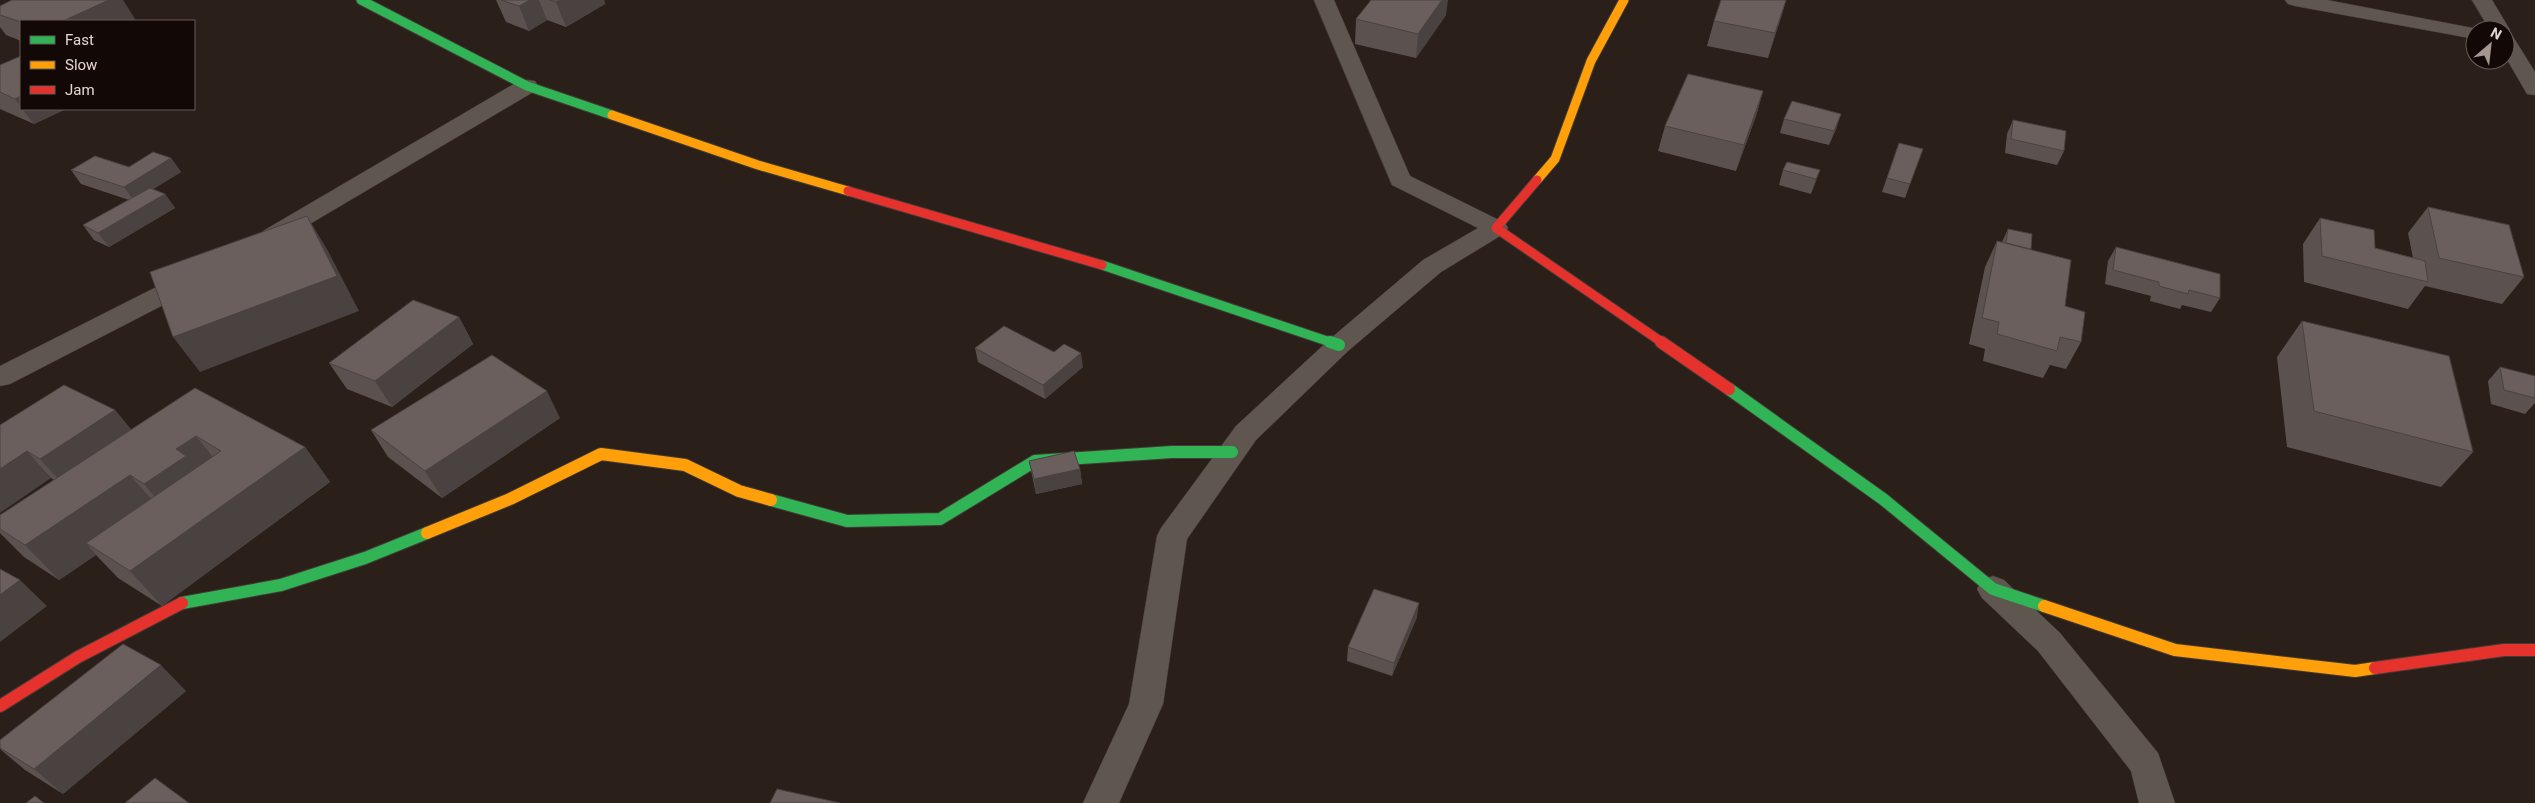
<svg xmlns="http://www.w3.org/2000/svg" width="2535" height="803" viewBox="0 0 2535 803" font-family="Roboto,sans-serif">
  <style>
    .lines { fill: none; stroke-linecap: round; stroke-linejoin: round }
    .street-casing { stroke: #443a36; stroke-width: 1 }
    .fast-far1-casing { stroke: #443a36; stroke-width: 11 }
    .fast-casing { stroke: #443a36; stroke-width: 14 }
    .slow-far1-casing { stroke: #443a36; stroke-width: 11 }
    .slow-casing { stroke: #443a36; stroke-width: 14 }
    .jam-far1-casing { stroke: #443a36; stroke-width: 11 }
    .jam-casing { stroke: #443a36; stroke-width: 14 }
    .street { fill: #605650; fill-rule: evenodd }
    .fast-far1 { stroke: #30b455; stroke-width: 9 }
    .fast { stroke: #30b455; stroke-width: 12 }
    .slow-far1 { stroke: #ff9f0a; stroke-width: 9 }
    .slow { stroke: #ff9f0a; stroke-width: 12 }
    .jam-far1 { stroke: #e5322d; stroke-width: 9 }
    .jam { stroke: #e5322d; stroke-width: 12 }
    .wall { fill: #5b5250 }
    .shaded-wall { fill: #4a4241 }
    .building { fill: #6a5f5d; stroke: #4a4241 }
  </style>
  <rect width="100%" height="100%" fill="#2a1f19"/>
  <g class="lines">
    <defs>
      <path id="street" d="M 1314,0 L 1334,0 L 1410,176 L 1505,223 L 1508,228 L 1505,233 L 1441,272 L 1348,351 L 1256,440 L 1187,539 L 1163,704 L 1119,803 L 1083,803 L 1129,704 L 1157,536 L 1161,528 L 1236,426 L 1330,339 L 1423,260 L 1478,228 L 1392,185 Z
        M 2285,0 L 2327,0 L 2483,30 L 2475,30 L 2475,39 L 2295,6 L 2288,4 Z
        M 2472,0 L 2492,0 L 2510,30 L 2508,34 L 2512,35 L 2535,72 L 2535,95 L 2527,94 L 2505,56 L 2505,30 L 2490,30 Z
        M 527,80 L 535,81 L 538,86 L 535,91 L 281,241 L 272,244 L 263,241 L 260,236 L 263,231 L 519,81 Z
        M 193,271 L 202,273 L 206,279 L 202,285 L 10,384 L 0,386 L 0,366 L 184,273 Z
        M 1993,576 L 2004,580 L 2060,633 L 2158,753 L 2175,803 L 2139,803 L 2131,771 L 2038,651 L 1982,598 L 1977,589 L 1982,580 Z"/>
      <path id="fast-far1" d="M 361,0 L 527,86 L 612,115
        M 1102,265 L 1333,343"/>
      <path id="fast" d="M 1330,342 L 1339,345
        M 1729,389 L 1883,499 L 1993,589 L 2044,606
        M 771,500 L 847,521 L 940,519 L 1035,461 L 1172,452 L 1232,452
        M 182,603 L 281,585 L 365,558 L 427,533"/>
      <path id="slow-far1" d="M 612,115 L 758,165 L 848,191
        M 1537,180 L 1555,159 L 1591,61 L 1624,0"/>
      <path id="slow" d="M 427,533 L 510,499 L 601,454 L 685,465 L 739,491 L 771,500
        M 2044,606 L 2175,650 L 2355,671 L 2375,668"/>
      <path id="jam-far1" d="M 1537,180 L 1496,228 L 1663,343
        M 848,191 L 1102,265"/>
      <path id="jam" d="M 1661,342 L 1729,389
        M 2375,668 L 2504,650 L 2535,650
        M 0,706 L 78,657 L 182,603"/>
    </defs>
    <use href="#street" class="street-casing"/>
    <use href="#fast-far1" class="fast-far1-casing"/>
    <use href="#fast" class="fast-casing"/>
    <use href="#slow-far1" class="slow-far1-casing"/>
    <use href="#slow" class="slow-casing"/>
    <use href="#jam-far1" class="jam-far1-casing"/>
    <use href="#jam" class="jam-casing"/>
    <use href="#street" class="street"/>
    <use href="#fast-far1" class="fast-far1"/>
    <use href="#fast" class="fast"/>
    <use href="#slow-far1" class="slow-far1"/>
    <use href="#slow" class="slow"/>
    <use href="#jam-far1" class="jam-far1"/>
    <use href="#jam" class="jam"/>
  </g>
  <path class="wall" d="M 496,0 L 604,0 L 605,4 L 566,27 L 547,20 L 529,31 L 506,22 Z
    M 1786,0 L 1768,58 L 1707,46 L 1714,21 Z
    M 0,6 L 135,19 L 131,21 L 21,21 L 21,41 L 6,35 L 0,27 Z
    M 1446,15 L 1416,58 L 1355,44 L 1356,19 Z
    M 21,56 L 21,109 L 66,109 L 34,124 L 0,109 L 0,65 Z
    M 1763,91 L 1756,116 L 1736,171 L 1658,151 L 1665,126 Z
    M 1784,119 L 1837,127 L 1829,145 L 1780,133 Z
    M 2013,120 L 2064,151 L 2057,165 L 2005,153 L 2007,134 Z
    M 1899,143 L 1910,184 L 1905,198 L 1882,192 Z
    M 171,158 L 181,172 L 153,189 L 165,194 L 175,208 L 109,247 L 94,240 L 83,225 L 129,200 L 81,184 L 71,170 L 129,167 Z
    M 1783,170 L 1820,170 L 1811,194 L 1779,185 Z
    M 2428,207 L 2524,277 L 2502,304 L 2425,286 L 2408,309 L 2304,282 L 2303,244 L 2320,218 L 2375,248 L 2413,258 L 2408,233 Z
    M 2008,229 L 2031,249 L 2065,306 L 2081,342 L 2066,369 L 2050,365 L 2043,378 L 1983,361 L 1985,349 L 1969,344 L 1985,267 L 1997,241 L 2002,242 Z
    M 2116,247 L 2220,298 L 2211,312 L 2182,305 L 2180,309 L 2150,301 L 2151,296 L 2105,284 L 2108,261 Z
    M 459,317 L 473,344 L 392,407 L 347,389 L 329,363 Z
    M 2302,321 L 2473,452 L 2441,487 L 2287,447 L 2277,357 Z
    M 975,348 L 1054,352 L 1083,367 L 1045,399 L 978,362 Z
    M 2500,367 L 2535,379 L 2535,403 L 2525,414 L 2491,404 L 2488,381 Z
    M 560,418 L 442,498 L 388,457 L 371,430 Z
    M 0,425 L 131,430 L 305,447 L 330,482 L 162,606 L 118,578 L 96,555 L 59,580 L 24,557 L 0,533 L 0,515 L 54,480 L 51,478 Z
    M 1029,461 L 1080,469 L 1082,484 L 1036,494 Z
    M 1417,617 L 1392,676 L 1347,661 L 1348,647 Z
    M 186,691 L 63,794 L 25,770 L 0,749 L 0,740 Z"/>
  <path class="shaded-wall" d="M 109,0 L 123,0 L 135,19 L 131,21 L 63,21 Z
    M 530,0 L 539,0 L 547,20 L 529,31 L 519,6 Z
    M 560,0 L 604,0 L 605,4 L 566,27 L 556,2 Z
    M 1442,0 L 1448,0 L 1446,15 L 1416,58 L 1418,34 Z
    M 1786,0 L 1781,18 L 1768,58 L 1775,33 Z
    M 1763,91 L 1756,116 L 1736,171 L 1744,145 Z
    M 21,96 L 21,107 L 15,99 Z
    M 22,109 L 66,109 L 34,124 Z
    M 1841,114 L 1837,127 L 1829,145 L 1834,131 Z
    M 171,158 L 181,172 L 134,201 L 124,187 Z
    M 1820,170 L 1815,184 L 1811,194 L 1816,179 Z
    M 165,194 L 175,208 L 109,247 L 98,233 Z
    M 307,216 L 328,251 L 359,311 L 200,372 L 173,337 Z
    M 459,317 L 473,344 L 392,407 L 375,381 Z
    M 1081,353 L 1083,367 L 1045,399 L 1043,385 Z
    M 547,391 L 560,418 L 442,498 L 425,471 Z
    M 115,410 L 137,436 L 64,486 L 40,459 Z
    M 196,436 L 224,471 L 174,520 L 144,484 L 176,449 Z
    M 305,447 L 330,482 L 162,606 L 130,571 Z
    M 27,451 L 51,478 L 0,513 L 0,469 Z
    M 1080,469 L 1082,484 L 1036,494 L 1034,479 Z
    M 130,475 L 161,510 L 86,543 L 96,555 L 59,580 L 25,545 Z
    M 20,580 L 47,606 L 0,642 L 0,595 Z
    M 1419,603 L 1417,617 L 1392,676 L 1394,663 Z
    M 161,665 L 186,691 L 63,794 L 34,769 Z"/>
  <path class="building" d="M 12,0 L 109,0 L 63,21 L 21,21 L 21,22 L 0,15 L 0,6 Z
    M 501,0 L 530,0 L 519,6 Z
    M 549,0 L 560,0 L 556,2 Z
    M 1371,0 L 1442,0 L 1418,34 L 1356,19 Z
    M 1721,0 L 1786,0 L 1775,33 L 1714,21 Z
    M 21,56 L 21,96 L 15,99 L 0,92 L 0,65 Z
    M 1688,74 L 1763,91 L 1744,145 L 1665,126 Z
    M 1792,101 L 1841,114 L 1834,131 L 1784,119 Z
    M 2013,120 L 2066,131 L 2064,151 L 2011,139 Z
    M 1899,143 L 1923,149 L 1910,184 L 1887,178 Z
    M 153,152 L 171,158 L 124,187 L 71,170 L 95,156 L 129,167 Z
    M 1787,162 L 1820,170 L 1816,179 L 1783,170 Z
    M 150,188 L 165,194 L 98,233 L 83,225 Z
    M 2428,207 L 2509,225 L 2524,277 L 2439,258 Z
    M 307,216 L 337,276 L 173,337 L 150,272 Z
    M 2320,218 L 2374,230 L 2375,248 L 2425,261 L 2428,282 L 2322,256 Z
    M 2008,229 L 2032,234 L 2031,249 L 2006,243 Z
    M 1997,241 L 2071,260 L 2065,306 L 2085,312 L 2081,342 L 2060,337 L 2057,351 L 1997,334 L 1999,322 L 1982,318 Z
    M 2116,247 L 2220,274 L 2220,298 L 2189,290 L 2188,294 L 2159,286 L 2159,282 L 2113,270 Z
    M 413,300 L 459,317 L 375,381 L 329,363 Z
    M 2302,321 L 2449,356 L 2473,452 L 2314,411 Z
    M 1004,326 L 1054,352 L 1064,344 L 1081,353 L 1043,385 L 975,348 Z
    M 492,355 L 547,391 L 425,471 L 371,430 Z
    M 2500,367 L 2535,376 L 2535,398 L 2504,390 Z
    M 64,385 L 115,410 L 40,459 L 27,451 L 0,469 L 0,425 Z
    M 195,388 L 305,447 L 130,571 L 86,543 L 221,451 L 196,436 L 176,449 L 186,456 L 144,484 L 130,475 L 25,545 L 0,529 L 0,515 Z
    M 1074,451 L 1080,469 L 1034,479 L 1029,461 Z
    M 0,569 L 20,580 L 0,595 Z
    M 1374,589 L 1419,603 L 1394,663 L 1348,647 Z
    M 123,644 L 161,665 L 34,769 L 0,748 L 0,740 Z
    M 155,778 L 189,803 L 125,803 Z
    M 777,789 L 840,803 L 770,803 Z
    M 35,796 L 44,803 L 26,803 Z"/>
  <rect x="20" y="20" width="175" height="90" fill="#120906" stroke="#665b57"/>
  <rect x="30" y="36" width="25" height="8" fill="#30b455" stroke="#665b57"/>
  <text x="65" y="45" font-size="15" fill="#e5d6d0">Fast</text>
  <rect x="30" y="61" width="25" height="8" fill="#ff9f0a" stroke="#665b57"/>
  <text x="65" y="70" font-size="15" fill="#e5d6d0">Slow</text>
  <rect x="30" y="86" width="25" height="8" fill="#e5322d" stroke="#665b57"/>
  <text x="65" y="95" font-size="15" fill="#e5d6d0">Jam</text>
  <g transform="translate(2490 45) rotate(28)"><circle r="24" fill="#120906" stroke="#665b57"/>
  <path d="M0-4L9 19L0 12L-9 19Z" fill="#a49690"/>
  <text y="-8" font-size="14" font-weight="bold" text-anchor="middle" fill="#e5d6d0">N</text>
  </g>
</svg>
